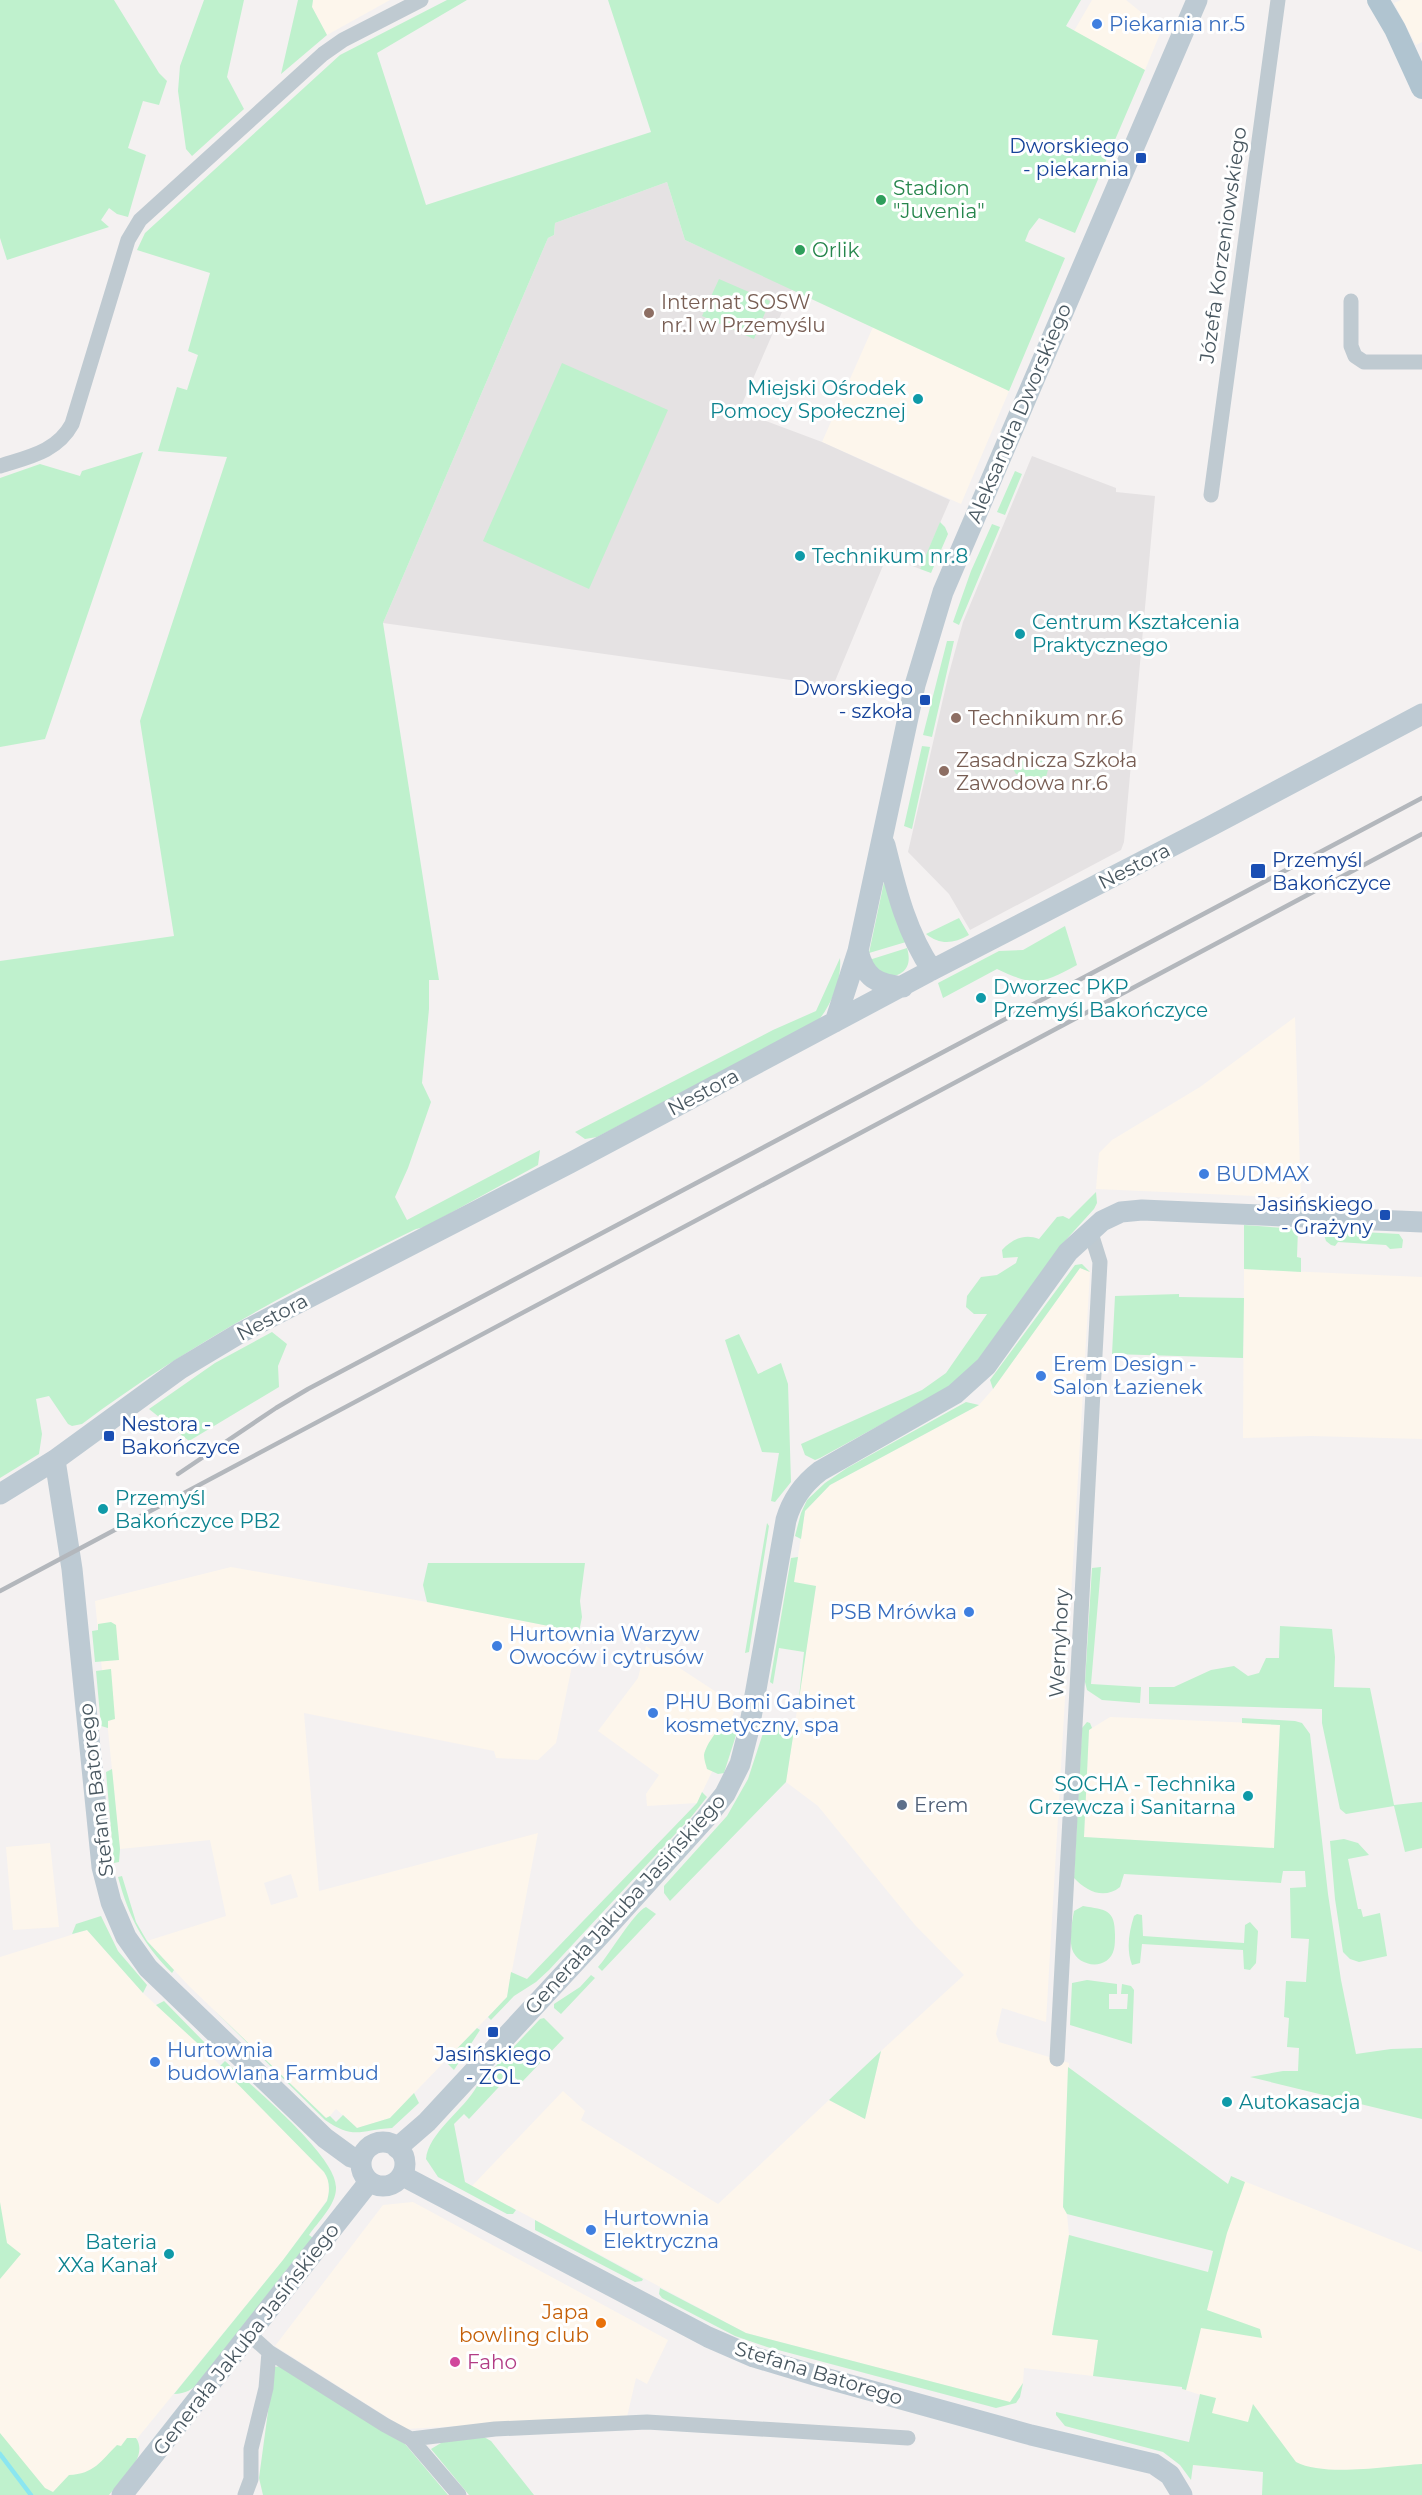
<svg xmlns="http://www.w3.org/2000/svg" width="1422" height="2495" viewBox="0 0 1422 2495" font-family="Montserrat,sans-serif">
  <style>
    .commercial { fill: #fdf6ec; fill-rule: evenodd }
    .education { fill: #e5e2e3 }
    .green { fill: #bff1cd }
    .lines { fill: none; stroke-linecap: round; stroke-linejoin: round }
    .stream { stroke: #8be6f0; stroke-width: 4.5 }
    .street { stroke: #bfcad1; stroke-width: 15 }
    .secondary { stroke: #bdcad3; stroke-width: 21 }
    .primary { stroke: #b0c4d0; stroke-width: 22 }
    .rail { stroke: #b3b7bc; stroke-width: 4.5 }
    .shop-dot { fill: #3f7fe0; stroke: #fff; stroke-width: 2 }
    .transit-dot { fill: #1a4fb4; stroke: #fff; stroke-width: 2 }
    .leisure-dot { fill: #2e9e5b; stroke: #fff; stroke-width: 2 }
    .education-dot { fill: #8d6e63; stroke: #fff; stroke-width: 2 }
    .culture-dot { fill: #0f9aa8; stroke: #fff; stroke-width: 2 }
    .service-dot { fill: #5c6f8a; stroke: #fff; stroke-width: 2 }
    .food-dot { fill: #e8710a; stroke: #fff; stroke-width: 2 }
    .hotel-dot { fill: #d1479c; stroke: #fff; stroke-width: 2 }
    .labels { text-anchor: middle; stroke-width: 6; stroke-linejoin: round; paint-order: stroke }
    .shop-label { font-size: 20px; fill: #366cbe; stroke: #fff; text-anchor: start }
    .transit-label { font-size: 20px; fill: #164399; stroke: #fff; text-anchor: end }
    .leisure-label { font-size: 20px; fill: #27864d; stroke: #fff; text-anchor: start }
    .street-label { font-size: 20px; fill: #485760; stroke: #fff }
    .education-label { font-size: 20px; fill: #785e54; stroke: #fff; text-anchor: start }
    .culture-label { font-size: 20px; fill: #0d838f; stroke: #fff; text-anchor: start }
    .service-label { font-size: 20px; fill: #4e5e75; stroke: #fff; text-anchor: start }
    .food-label { font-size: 20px; fill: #c56008; stroke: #fff; text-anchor: end }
    .hotel-label { font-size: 20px; fill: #b23c85; stroke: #fff; text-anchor: start }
  </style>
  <rect width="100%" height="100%" fill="#f4f1f1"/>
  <path class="commercial" d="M 313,0 L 390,0 L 327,35 L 312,7 Z
    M 1092,0 L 1126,0 L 1147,17 L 1164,24 L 1145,70 L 1074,31 Z
    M 1401,0 L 1422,0 L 1422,42 L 1416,45 L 1394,3 Z
    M 873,327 L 1009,391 L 961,504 L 822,442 Z
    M 1295,1017 L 1301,1198 L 1096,1189 L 1099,1153 L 1112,1140 L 1200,1087 Z
    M 1080,1268 L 1090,1272 L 1046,2022 L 1002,2008 L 996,2034 L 999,2042 L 1069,2063 L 1063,2207 L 1067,2214 L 1069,2235 L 1052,2334 L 1098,2340 L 1093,2376 L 1024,2368 L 1023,2383 L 1010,2402 L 746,2333 L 472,2186 L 563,2091 L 585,2111 L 581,2120 L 718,2204 L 829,2100 L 865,2119 L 881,2051 L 964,1975 L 915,1925 L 818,1806 L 786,1782 L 816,1586 L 794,1582 L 805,1511 L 830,1485 L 979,1405 L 993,1389 Z
    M 1244,1269 L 1422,1277 L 1422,1439 L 1311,1436 L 1243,1438 Z
    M 231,1567 L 427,1602 L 579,1632 L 556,1743 L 538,1760 L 496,1758 L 494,1751 L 304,1713 L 319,1891 L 538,1833 L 507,1997 L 390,2118 L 357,2128 L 336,2109 L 327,2119 L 189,1986 L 147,1941 L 226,1916 L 210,1840 L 120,1849 L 95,1601 ZM 291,1874 L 298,1897 L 271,1905 L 264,1883 Z
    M 646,1646 L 736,1705 L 721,1753 L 697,1803 L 647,1806 L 646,1794 L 659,1775 L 598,1731 L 638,1678 Z
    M 1110,1717 L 1280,1724 L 1274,1848 L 1084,1837 L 1089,1730 Z
    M 50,1843 L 59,1927 L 13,1930 L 6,1847 Z
    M 87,1930 L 143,1993 L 207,2052 L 324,2172 L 328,2179 L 329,2192 L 327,2200 L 283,2260 L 91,2495 L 35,2495 L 0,2447 L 0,1957 Z
    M 1231,2176 L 1422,2252 L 1422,2488 L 1193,2465 L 1204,2396 L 1182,2389 Z
    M 413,2202 L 668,2340 L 647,2384 L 636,2378 L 627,2417 L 406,2429 L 275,2346 L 383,2205 Z"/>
  <path class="education" d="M 667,182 L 685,240 L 792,289 L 739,411 L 822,442 L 950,500 L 920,569 L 887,556 L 833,686 L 383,623 L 548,238 L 554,235 L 555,223 Z
    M 1032,456 L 1116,488 L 1116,492 L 1155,496 L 1124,842 L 1121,850 L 970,930 L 949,894 L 908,852 L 948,677 L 963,622 Z"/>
  <path class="green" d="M 0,0 L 114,0 L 159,73 L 167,81 L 159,105 L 143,101 L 128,148 L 146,155 L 128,217 L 117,214 L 109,208 L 101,220 L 109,227 L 7,260 L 0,238 Z
    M 204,0 L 244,0 L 227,77 L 244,109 L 192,156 L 186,149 L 178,91 L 180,66 Z
    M 298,0 L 313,0 L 312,7 L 327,35 L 281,74 Z
    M 447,0 L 467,0 L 377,53 L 426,205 L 651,132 L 608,0 L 1081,0 L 1066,26 L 1145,70 L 1075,233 L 1039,218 L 1029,231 L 1025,241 L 1065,258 L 1009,391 L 685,240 L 667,182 L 555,223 L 554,235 L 548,238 L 383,623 L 439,980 L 429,980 L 429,1009 L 422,1083 L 431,1102 L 408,1168 L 395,1197 L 407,1220 L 540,1150 L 538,1165 L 425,1227 L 416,1229 C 300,1285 186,1346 82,1424 L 72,1426 L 68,1424 L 49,1396 L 36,1399 L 42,1434 L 39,1454 L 0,1478 L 0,961 L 174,936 L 140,721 L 227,457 L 158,451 L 177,387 L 187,390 L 198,355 L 188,351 L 210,273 L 137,250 L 145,233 L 340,55 Z
    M 719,279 L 770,301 L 754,339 L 702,316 Z
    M 562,363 L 668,410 L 589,589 L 483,541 Z
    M 143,452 L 45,739 L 0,747 L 0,478 L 40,464 L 80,476 L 82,471 Z
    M 1015,471 L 1022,474 L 1005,515 L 997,512 Z
    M 940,522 L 945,527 L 948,534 L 931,573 L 920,569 Z
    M 992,524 L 1000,527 L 959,625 L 953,622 L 971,571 Z
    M 947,641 L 954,641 L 932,737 L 923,735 Z
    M 922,746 L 930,747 L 912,829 L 904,826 Z
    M 1023,755 L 1044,760 L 1049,766 L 1046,777 L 1038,779 L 1016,774 C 1010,766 1014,757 1023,755 Z
    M 885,877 L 906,942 L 869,953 Z
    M 959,918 L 969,935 C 953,944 940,945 926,934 Z
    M 1065,926 L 1077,965 C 1041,984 1035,987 997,969 L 943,998 L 938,983 L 999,951 L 1023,950 Z
    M 907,948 C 913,968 903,976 884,978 L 869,960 Z
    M 840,958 C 842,980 831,1006 817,1022 L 597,1137 L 585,1139 L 575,1132 L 773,1030 L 816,1011 Z
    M 1096,1192 L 1097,1203 L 1094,1209 L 1064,1242 L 978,1360 L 953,1385 L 820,1458 L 815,1460 L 805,1455 L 801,1444 L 922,1390 L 946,1373 L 987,1314 L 974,1314 L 966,1307 L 967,1296 L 981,1277 L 997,1275 L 1016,1263 L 1018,1257 L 1003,1258 L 1002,1250 C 1012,1239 1025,1233 1039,1239 L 1057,1217 L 1063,1216 L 1069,1219 Z
    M 1244,1225 L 1298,1229 L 1297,1257 L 1301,1258 L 1301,1272 L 1244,1269 Z
    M 1326,1230 L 1399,1234 L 1403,1240 L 1402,1248 L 1390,1249 L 1386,1245 L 1338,1242 L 1335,1246 L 1331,1245 L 1326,1241 L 1323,1232 Z
    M 1082,1264 L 1090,1272 L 1080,1268 L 993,1389 L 990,1380 L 1075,1265 Z
    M 1179,1294 L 1179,1297 L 1244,1298 L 1243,1358 L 1112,1354 L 1115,1296 Z
    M 272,1332 L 287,1344 L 278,1366 L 279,1387 L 189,1441 L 149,1409 L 215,1363 Z
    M 739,1334 L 758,1374 L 781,1363 L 788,1384 L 791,1482 L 775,1502 L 771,1501 L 779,1453 L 762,1452 L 725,1340 Z
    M 966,1402 L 979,1405 L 830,1485 L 805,1511 L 801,1539 L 795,1536 L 801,1513 L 807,1500 L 825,1483 L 847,1468 Z
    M 767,1523 L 769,1526 L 749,1652 L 745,1653 Z
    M 798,1557 L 794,1582 L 816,1586 L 798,1706 L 804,1652 L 779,1648 L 773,1684 L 770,1682 L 791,1558 Z
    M 428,1563 L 585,1563 L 580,1601 L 582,1617 L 579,1632 L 427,1602 L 423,1585 Z
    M 1101,1567 L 1091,1684 L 1141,1687 L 1140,1703 L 1102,1700 L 1087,1690 L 1085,1682 L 1092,1568 Z
    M 111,1622 L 116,1625 L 119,1660 L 95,1662 L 92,1631 L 98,1630 L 98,1624 Z
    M 1280,1626 L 1332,1629 L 1335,1657 L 1334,1687 L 1370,1688 L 1394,1805 L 1422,1802 L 1422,1848 L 1405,1852 L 1394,1806 L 1346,1814 L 1340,1809 L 1322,1723 L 1322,1709 L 1149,1704 L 1149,1687 L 1174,1687 L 1211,1670 L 1234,1666 L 1248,1676 L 1259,1673 L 1266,1658 L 1279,1658 Z
    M 111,1669 L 115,1719 L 108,1721 L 108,1728 L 101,1726 L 96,1671 Z
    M 1242,1718 L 1295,1721 L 1302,1723 L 1310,1734 L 1328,1894 L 1341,1980 L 1356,2054 L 1391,2049 L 1422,2048 L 1422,2119 L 1250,2077 L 1283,2071 L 1298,2071 L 1299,2048 L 1287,2047 L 1289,2018 L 1284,2017 L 1286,1981 L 1306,1982 L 1309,1939 L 1291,1938 L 1290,1888 L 1306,1887 L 1305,1871 L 1283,1871 L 1281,1883 L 1124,1874 L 1120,1887 C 1104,1900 1086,1891 1074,1878 L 1082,1728 L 1087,1722 L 1090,1723 L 1092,1728 L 1089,1730 L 1084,1837 L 1274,1848 L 1280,1725 L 1242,1723 Z
    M 731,1720 L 738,1729 L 724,1773 L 718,1774 L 707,1769 C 706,1765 704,1760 704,1755 C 706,1744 721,1723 731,1720 Z
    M 784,1724 L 795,1724 L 786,1782 L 670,1901 L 664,1893 L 664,1886 L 727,1816 L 748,1779 L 765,1727 Z
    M 112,1769 L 120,1849 L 119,1862 L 114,1863 L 106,1772 Z
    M 702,1792 L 707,1797 L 692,1816 L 549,1970 L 536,1982 L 514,1996 L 491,2020 L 488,2017 L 507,1997 L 511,1972 L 527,1979 L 697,1803 Z
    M 1344,1839 L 1358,1843 L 1369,1855 L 1348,1859 L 1358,1909 L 1361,1909 L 1363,1917 L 1380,1913 L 1387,1956 L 1359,1962 L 1350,1959 L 1343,1952 L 1335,1899 L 1330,1841 Z
    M 122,1876 L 136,1922 L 147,1941 L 174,1970 L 172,1973 C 142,1943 129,1917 118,1877 Z
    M 1083,1906 C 1106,1910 1115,1909 1115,1935 C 1115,1939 1115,1945 1114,1949 C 1109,1971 1078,1968 1072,1949 C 1069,1938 1072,1922 1074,1911 Z
    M 646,1907 L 656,1914 L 602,1971 L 598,1967 C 610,1954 634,1912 646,1907 Z
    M 1137,1914 L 1142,1915 L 1143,1936 L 1244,1943 L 1245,1925 L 1250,1922 L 1258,1931 L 1256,1963 L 1250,1970 L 1244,1969 L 1243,1950 L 1142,1944 L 1140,1963 L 1132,1965 C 1126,1949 1129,1932 1134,1916 Z
    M 101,1916 L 118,1951 L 147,1985 L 143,1993 L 87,1930 L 72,1934 L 76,1924 Z
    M 591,1975 L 595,1978 L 561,2014 L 554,2008 L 554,2004 L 580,1987 Z
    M 1087,1980 L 1117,1984 L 1117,1994 L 1109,1994 L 1109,2009 L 1127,2009 L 1128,1994 L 1121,1994 L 1122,1984 L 1131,1986 L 1134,1990 L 1132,2044 L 1070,2025 L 1072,1983 Z
    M 164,2001 L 208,2046 L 207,2052 L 156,2005 Z
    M 213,2009 L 326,2118 L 330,2116 L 336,2122 L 343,2115 L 357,2128 L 390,2118 L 414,2093 L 419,2103 L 392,2128 C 360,2130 354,2140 325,2120 Z
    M 544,2018 L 564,2038 L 521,2083 L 511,2074 L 469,2119 L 464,2114 L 454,2124 L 465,2182 L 516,2210 L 513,2214 L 507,2214 L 438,2177 L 426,2159 C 428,2133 464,2110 477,2086 L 540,2019 Z
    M 477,2028 L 480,2030 L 454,2070 L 445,2061 Z
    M 881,2051 L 865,2119 L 829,2100 Z
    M 225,2061 C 250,2085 336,2155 336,2187 C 337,2204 318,2222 309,2235 L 313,2238 L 283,2274 L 201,2382 C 192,2389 186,2394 174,2394 L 283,2260 L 327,2201 C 330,2190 330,2181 324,2172 L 220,2066 Z
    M 1068,2067 L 1228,2184 L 1231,2176 L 1245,2182 L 1227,2233 L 1207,2310 L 1260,2329 L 1262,2338 L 1201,2328 L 1186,2390 L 1182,2389 L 1182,2387 L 1093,2376 L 1098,2340 L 1052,2335 L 1069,2235 L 1208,2272 L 1213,2251 L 1067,2214 L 1063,2207 Z
    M 0,2202 L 7,2243 L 21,2254 L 0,2279 Z
    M 535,2220 L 643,2279 L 642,2281 L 635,2282 L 535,2230 Z
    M 660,2288 L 746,2333 L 1010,2402 L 1023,2383 L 1020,2397 L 1016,2403 L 996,2408 L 767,2347 L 735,2336 L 662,2298 L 659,2294 Z
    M 281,2366 L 405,2444 L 448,2495 L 263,2495 L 259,2478 L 274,2367 Z
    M 1200,2394 L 1216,2398 L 1212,2413 L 1248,2422 L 1253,2404 L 1296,2462 C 1324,2477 1389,2466 1422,2464 L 1422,2495 L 1262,2495 L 1263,2472 L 1193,2465 L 1191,2480 L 1180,2465 L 1163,2452 L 1065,2426 L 1056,2415 L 1056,2412 L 1189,2442 Z
    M 0,2433 L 45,2488 L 53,2492 L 69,2475 C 94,2474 101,2461 117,2445 L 121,2446 L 127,2438 L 136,2438 C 149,2457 121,2480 109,2495 L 0,2495 Z
    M 484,2437 L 491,2441 L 534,2495 L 469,2495 L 431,2449 L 446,2440 Z"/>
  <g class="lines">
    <path class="stream" d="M 0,2454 L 31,2495"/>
    <path class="street" d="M 1351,301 L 1351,346 L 1355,356 L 1364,362 L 1422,362
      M 0,466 C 28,457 57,452 72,424 L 128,240 L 140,220 L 323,54 L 343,40 L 421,0
      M 1211,495 L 1278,0
      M 1057,2059 L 1100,1262 L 1090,1230
      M 269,2352 L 385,2425 L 411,2439 L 459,2495
      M 411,2439 L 495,2429 L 647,2422 L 908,2438
      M 245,2495 L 251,2479 L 251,2449 L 266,2388 L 269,2352 L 249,2334"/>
    <path class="secondary" d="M 885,845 C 896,889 906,932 932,970
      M 858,951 C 865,978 876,984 903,987
      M 835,1022 L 858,951 L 915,685 L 943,592 L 1197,0
      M 55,1460 L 72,1569 L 102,1867 L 111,1902 L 126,1937 L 148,1968 L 325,2138 L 351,2157 L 361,2160
      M 0,1494 L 55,1460 L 180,1369 L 240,1333 L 570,1163 L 932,970 L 1209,827 L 1422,714
      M361 2164a22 22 0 1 1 44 0a22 22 0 1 1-44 0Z
      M 397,2148 L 427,2122 L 603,1932 L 706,1818 L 725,1794 L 740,1764 L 749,1729 L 786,1520 C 792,1499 803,1484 820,1471 L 955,1394 L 986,1366 L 1068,1252 L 1102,1221 L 1121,1212 L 1142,1210 L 1422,1222
      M 403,2176 L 708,2337 L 754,2357 L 814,2375 L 1031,2435 L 1154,2464 L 1170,2475 L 1182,2495
      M 122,2495 L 369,2182"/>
    <path class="primary" d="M 1378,0 L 1395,29 L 1422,88"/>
    <path class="rail" d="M 178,1474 L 276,1408 L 308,1389 L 1422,798
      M 0,1591 L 1422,834"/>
  </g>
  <g class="shop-dot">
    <circle cx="1097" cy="24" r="6"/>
    <circle cx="1204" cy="1174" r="6"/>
    <circle cx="1041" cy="1376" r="6"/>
    <circle cx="969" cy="1612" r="6"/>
    <circle cx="497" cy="1646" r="6"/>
    <circle cx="653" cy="1713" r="6"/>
    <circle cx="155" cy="2062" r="6"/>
    <circle cx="591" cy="2230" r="6"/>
  </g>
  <g class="transit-dot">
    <rect x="1135" y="152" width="12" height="12" rx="3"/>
    <rect x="919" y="694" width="12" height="12" rx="3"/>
    <rect x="1250" y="863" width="16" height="16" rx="3"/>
    <rect x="1379" y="1209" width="12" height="12" rx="3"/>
    <rect x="103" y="1430" width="12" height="12" rx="3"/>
    <rect x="487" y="2026" width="12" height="12" rx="3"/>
  </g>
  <g class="leisure-dot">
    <circle cx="881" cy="200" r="6"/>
    <circle cx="800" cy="250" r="6"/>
  </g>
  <g class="education-dot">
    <circle cx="649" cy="313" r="6"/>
    <circle cx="956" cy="718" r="6"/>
    <circle cx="944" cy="771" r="6"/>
  </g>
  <g class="culture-dot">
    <circle cx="918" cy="399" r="6"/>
    <circle cx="800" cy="556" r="6"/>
    <circle cx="1020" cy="634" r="6"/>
    <circle cx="981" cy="998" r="6"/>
    <circle cx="103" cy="1509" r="6"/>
    <circle cx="1248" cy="1796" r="6"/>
    <circle cx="1227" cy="2102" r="6"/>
    <circle cx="169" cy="2254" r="6"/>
  </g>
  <circle class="service-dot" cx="902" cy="1805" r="6"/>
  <circle class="food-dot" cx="601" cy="2323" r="6"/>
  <circle class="hotel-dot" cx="455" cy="2362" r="6"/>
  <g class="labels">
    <g class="shop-label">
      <text x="1109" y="31">Piekarnia nr.5</text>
      <text x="1216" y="1181">BUDMAX</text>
      <text x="1053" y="1371">Erem Design -<tspan x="1053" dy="23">Salon Łazienek</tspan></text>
      <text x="957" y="1619" text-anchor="end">PSB Mrówka</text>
      <text x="509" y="1641">Hurtownia Warzyw<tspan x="509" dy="23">Owoców i cytrusów</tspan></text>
      <text x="665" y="1709">PHU Bomi Gabinet<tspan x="665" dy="23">kosmetyczny, spa</tspan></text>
      <text x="167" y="2057">Hurtownia<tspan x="167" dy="23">budowlana Farmbud</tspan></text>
      <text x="603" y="2225">Hurtownia<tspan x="603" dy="23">Elektryczna</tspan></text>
    </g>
    <g class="transit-label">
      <text x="1129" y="153">Dworskiego<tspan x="1129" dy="23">- piekarnia</tspan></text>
      <text x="913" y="695">Dworskiego<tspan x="913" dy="23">- szkoła</tspan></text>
      <text x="1272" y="867" text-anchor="start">Przemyśl<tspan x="1272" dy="23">Bakończyce</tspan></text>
      <text x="1373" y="1211">Jasińskiego<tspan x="1373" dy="23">- Grażyny</tspan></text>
      <text x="121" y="1431" text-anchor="start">Nestora -<tspan x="121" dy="23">Bakończyce</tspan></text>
      <text x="493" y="2061" text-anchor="middle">Jasińskiego<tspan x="493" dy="23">- ZOL</tspan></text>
    </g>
    <g class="leisure-label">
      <text x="893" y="195">Stadion<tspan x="893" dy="23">"Juvenia"</tspan></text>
      <text x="812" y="257">Orlik</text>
    </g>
    <g class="street-label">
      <text transform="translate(1223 245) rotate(-82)" y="7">Józefa Korzeniowskiego</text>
      <text transform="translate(1019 413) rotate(-67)" y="7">Aleksandra Dworskiego</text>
      <text transform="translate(1134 866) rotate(-27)" y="7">Nestora</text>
      <text transform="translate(703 1092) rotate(-28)" y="7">Nestora</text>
      <text transform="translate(272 1317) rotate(-28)" y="7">Nestora</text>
      <text transform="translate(1059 1643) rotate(-87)" y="7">Wernyhory</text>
      <text transform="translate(96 1790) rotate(-97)" y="7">Stefana Batorego</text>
      <text transform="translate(625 1904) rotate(-48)" y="7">Generała Jakuba Jasińskiego</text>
      <text transform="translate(246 2339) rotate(-52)" y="7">Generała Jakuba Jasińskiego</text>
      <text transform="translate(819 2373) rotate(17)" y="7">Stefana Batorego</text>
    </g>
    <g class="education-label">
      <text x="661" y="309">Internat SOSW<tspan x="661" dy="23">nr.1 w Przemyślu</tspan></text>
      <text x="968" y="725">Technikum nr.6</text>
      <text x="956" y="767">Zasadnicza Szkoła<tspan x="956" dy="23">Zawodowa nr.6</tspan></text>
    </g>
    <g class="culture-label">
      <text x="906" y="395" text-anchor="end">Miejski Ośrodek<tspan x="906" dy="23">Pomocy Społecznej</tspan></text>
      <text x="812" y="563">Technikum nr.8</text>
      <text x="1032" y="629">Centrum Kształcenia<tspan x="1032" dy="23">Praktycznego</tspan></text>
      <text x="993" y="994">Dworzec PKP<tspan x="993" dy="23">Przemyśl Bakończyce</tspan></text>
      <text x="115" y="1505">Przemyśl<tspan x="115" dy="23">Bakończyce PB2</tspan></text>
      <text x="1236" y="1791" text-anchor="end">SOCHA - Technika<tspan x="1236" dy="23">Grzewcza i Sanitarna</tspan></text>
      <text x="1239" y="2109">Autokasacja</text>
      <text x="157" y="2249" text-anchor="end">Bateria<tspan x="157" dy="23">XXa Kanał</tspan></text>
    </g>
    <g class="service-label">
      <text x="914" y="1812">Erem</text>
    </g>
    <g class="food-label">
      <text x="589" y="2319">Japa<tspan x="589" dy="23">bowling club</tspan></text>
    </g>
    <g class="hotel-label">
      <text x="467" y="2369">Faho</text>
    </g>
  </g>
</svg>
